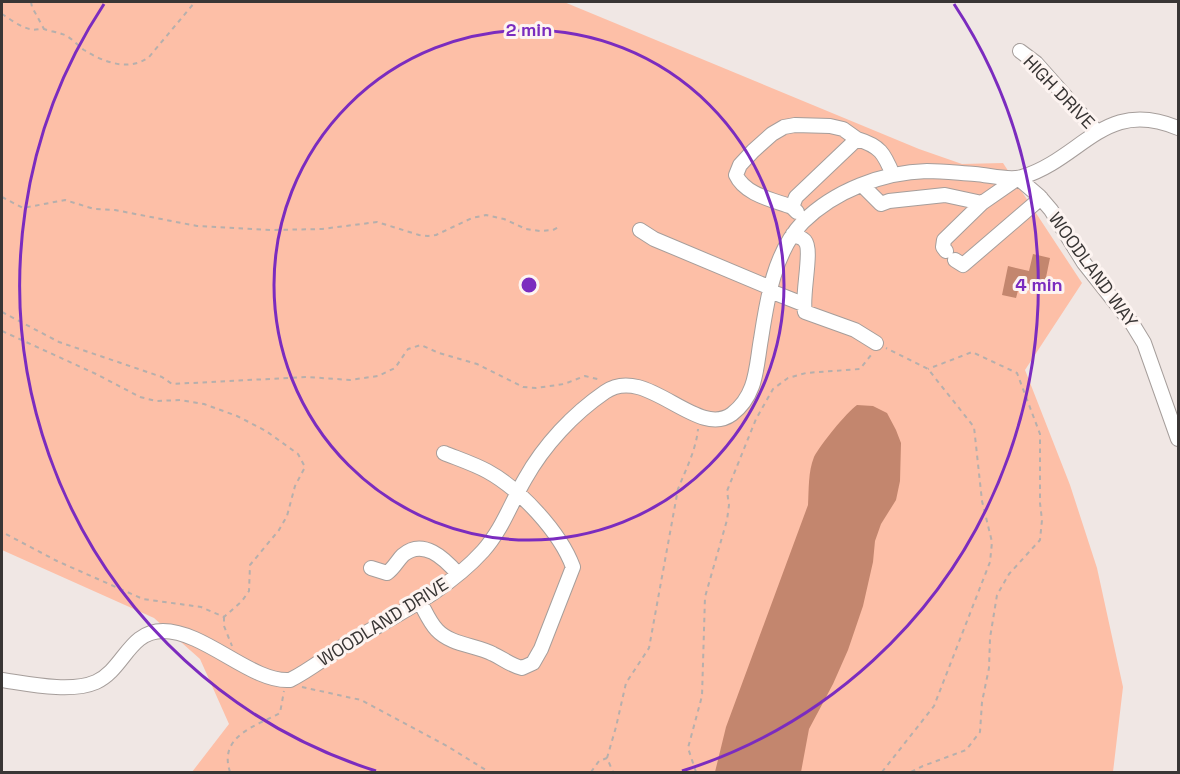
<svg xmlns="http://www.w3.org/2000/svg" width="1180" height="774" viewBox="0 0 1180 774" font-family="'Space Grotesk',sans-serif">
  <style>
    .green { fill: #fdbfa7 }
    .water { fill: #c3866e }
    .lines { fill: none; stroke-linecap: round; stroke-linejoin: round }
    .minor-casing { stroke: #a69e9b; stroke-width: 16 }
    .path { stroke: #b6afac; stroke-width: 2; stroke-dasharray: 4.5 4.5; stroke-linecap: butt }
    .minor { stroke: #fff; stroke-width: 14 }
    .ring { fill: none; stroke: #7b2cbf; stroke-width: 3 }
    .labels { text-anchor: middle; stroke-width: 6; stroke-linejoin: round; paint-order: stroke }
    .street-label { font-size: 18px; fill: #393635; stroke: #fdf4f1 }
    .centre { fill: #7b2cbf; stroke: #fdf4f1; stroke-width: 3 }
    .ring-label { font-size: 18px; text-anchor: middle; font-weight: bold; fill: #7b2cbf; stroke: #fdf4f1; stroke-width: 6; stroke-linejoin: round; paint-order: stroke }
  </style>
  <rect width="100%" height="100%" fill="#f0e7e4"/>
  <path class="green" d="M 2,2 L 564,2 L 919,149 L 962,164 L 1003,163 L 1082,283 L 1025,370 L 1070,485 L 1097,568 L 1123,687 L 1113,772 L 192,772 L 229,724 L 200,659 L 154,618 L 2,550 Z"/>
  <path class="water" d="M 1033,254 L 1050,258 L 1043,292 L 1019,287 L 1016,298 L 1002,295 L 1008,266 L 1029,271 Z
    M 857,405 L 873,406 L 887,413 L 896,430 L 901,443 L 900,481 L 896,500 L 881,524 L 875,541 L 873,562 L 863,606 L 848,650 L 833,684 L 809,729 L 801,772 L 715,772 L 726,727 L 808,505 C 809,489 808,472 814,457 C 820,445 846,413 857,405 Z"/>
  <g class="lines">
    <defs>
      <path id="minor" d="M 1020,51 L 1036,63 L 1097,132
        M 862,185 L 881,204 L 889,201 L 945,195 L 982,203 L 1018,178 L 1039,196 L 1051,210 L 1084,263 L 1133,325 L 1144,343 L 1178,439
        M 792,207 C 774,200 745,195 736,175 L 740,165 L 753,151 L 772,134 L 784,127 L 795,125 L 830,126 L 843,129 L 857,139
        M 797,212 L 792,207 L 796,197 L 857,139 C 880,146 884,153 893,175
        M 640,230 L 654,239 L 771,288
        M 793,234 C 796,236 803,238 805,241 C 813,250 801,297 805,312 L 855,330 L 876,343
        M 946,251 L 943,247 L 944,240 L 982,203
        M 955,260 L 963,265 L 1041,198
        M 770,291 L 803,304
        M 371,568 L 387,573 C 394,568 397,561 403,555 C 423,538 444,558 458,574
        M 420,602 C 425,611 430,623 437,630 C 451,645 476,645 493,654 C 504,659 510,665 522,668 L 533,663 L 541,649 L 573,567 C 560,532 520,489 487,471 C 474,464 459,459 444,453
        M 2,680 C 29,684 71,693 96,682 C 124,669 129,631 163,631 C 205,631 252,683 290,680 C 308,671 323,659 340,648 C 389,618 444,594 483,551 C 502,530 511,503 525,479 C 544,445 573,414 605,392 C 646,363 697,440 732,414 C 757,395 756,367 761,339 C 767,300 774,252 803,222 C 834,191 883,172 927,171 C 943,171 959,173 975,174 C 989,175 1009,181 1022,177 C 1083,158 1105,97 1178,128"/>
    </defs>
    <use href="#minor" class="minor-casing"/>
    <path class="path" d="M 31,2 L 32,7 L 44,29
      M 2,14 C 10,19 20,27 30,29 C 35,31 40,28 44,29 C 49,31 57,32 62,34 C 70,36 77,45 84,50 C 103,62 129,72 149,57 L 195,2
      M 2,197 L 23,208 L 65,200 L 94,209 L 115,210 L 197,226 L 271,230 L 322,229 L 377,222 L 419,235 L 428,236 L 436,235 L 472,218 L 486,215 L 504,219 L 526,229 L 540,231 L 553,230 L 561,226
      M 2,312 L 59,342 L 162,377 L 172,384 L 307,377 L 350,380 L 378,376 L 395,368 L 408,349 L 421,345 L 439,353 L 477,364 L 523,387 L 536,388 L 564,384 L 585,376 L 601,380
      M 2,331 L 96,374 L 140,397 L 156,401 L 180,400 L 204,404 L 237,416 L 266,431 L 298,454 L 305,467 L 295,486 L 287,516 L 279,530 L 250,565 L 249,591 L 242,601 L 224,617 L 201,607 L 143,599 L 57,561 L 2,532
      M 224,617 L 224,626 L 232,646
      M 302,687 L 361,700 L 447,746 L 489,772
      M 607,758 L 616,727 L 626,683 L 649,648 L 678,489 C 686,469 696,450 698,429
      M 230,772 C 218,736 256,726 280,713 L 284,691
      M 591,772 L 599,761 L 607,758 L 613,772
      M 696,772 L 688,748 L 702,696 L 705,597 L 727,520 L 729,505 L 727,491 L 756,419 L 773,389 L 788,378 L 806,373 L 860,369 L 871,355
      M 882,772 L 934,706 L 990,562 L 992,542 L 982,501 L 974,427 L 928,369 L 886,348
      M 911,772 L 923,766 L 966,750 L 980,732 L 982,702 L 989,668 L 990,638 L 997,595 L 1009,574 L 1040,540 L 1042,520 L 1040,503 L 1040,434 L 1017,373 L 972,352 L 928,369"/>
    <use href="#minor" class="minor"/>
  </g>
  <g class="ring">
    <circle cx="529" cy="285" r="255"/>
    <path d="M376 771A510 510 0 0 1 104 4M954 4A510 510 0 0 1 682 771"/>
  </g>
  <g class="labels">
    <g class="street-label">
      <text transform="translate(1059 92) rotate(46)" y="6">HIGH DRIVE</text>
      <text transform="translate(1093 270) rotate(54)" y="6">WOODLAND WAY</text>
      <text transform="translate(383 622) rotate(-32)" y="6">WOODLAND DRIVE</text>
    </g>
  </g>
  <circle cx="529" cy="285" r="9" class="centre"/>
  <g class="ring-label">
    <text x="529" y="36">2 min</text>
    <text x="1039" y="291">4 min</text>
  </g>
  <rect width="1180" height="774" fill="none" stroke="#393635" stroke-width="6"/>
</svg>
